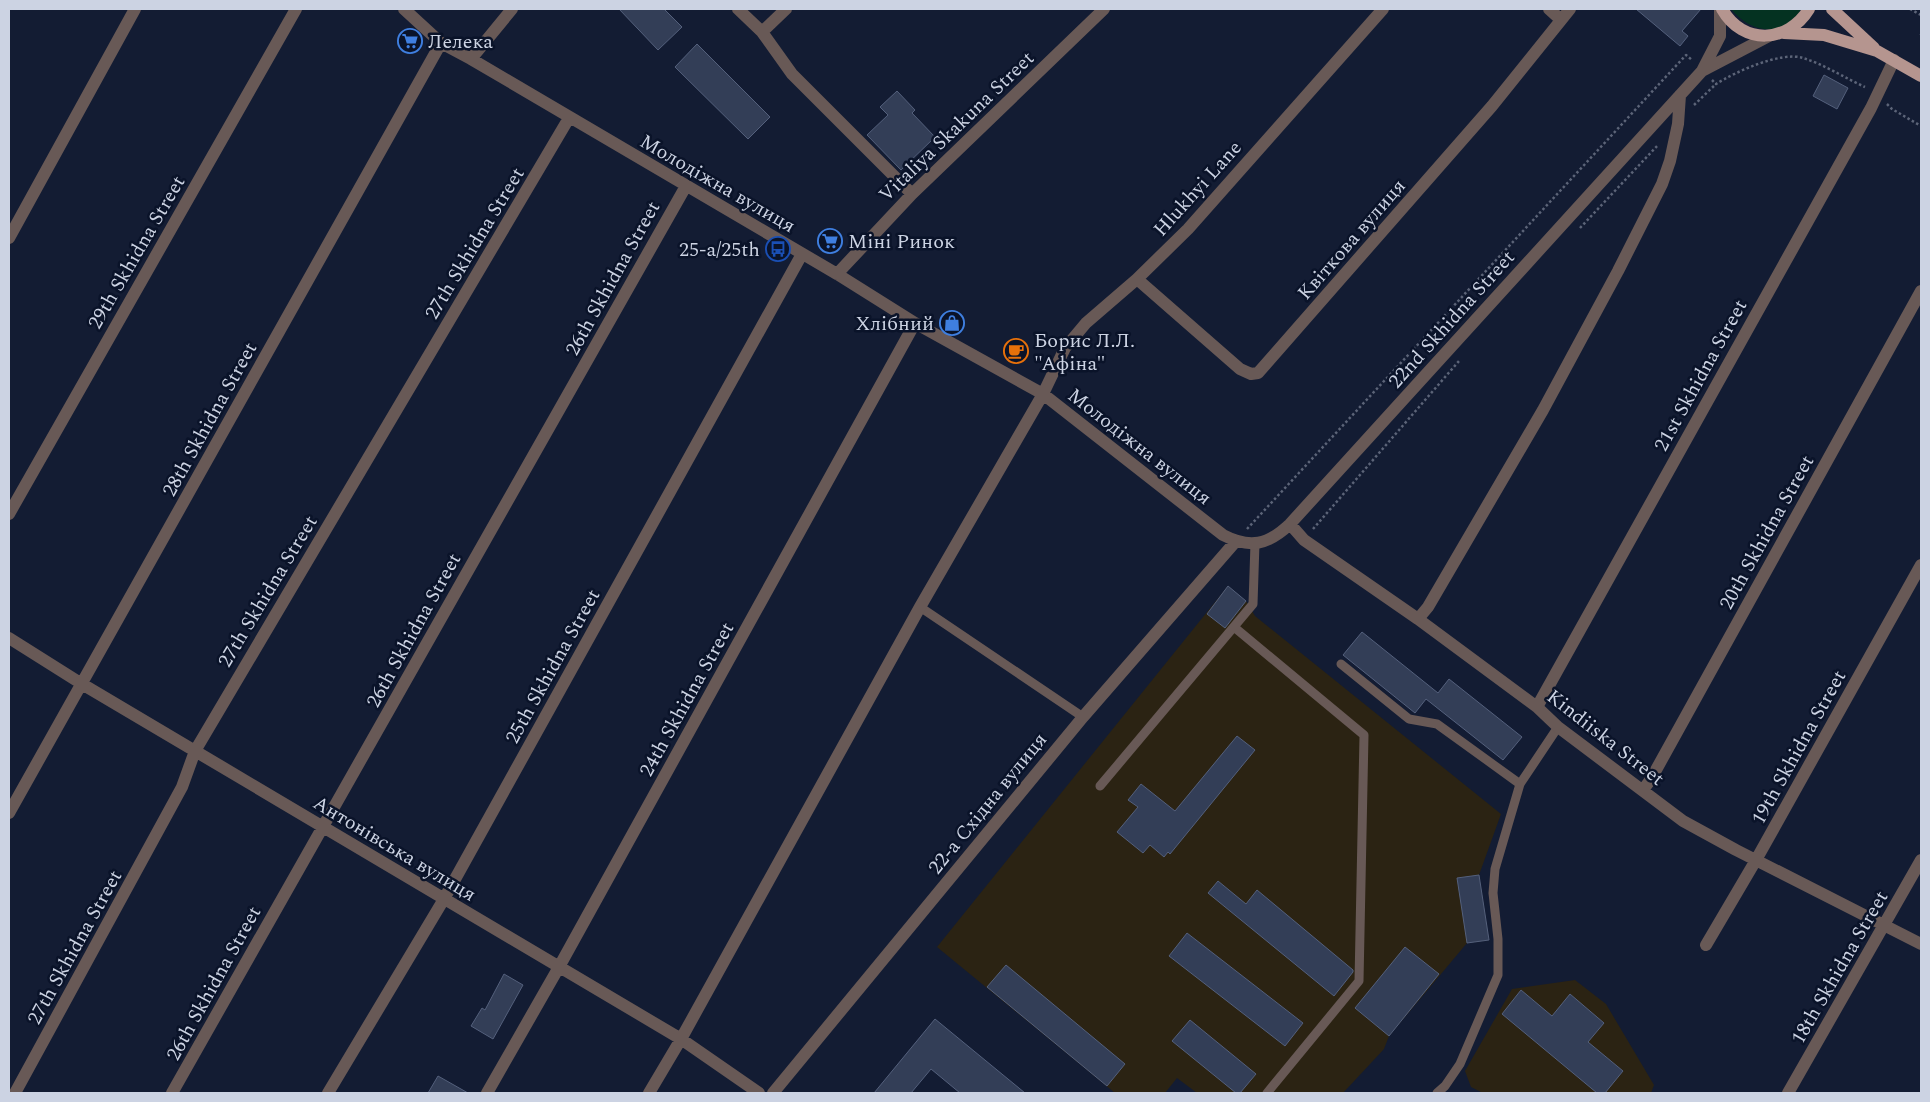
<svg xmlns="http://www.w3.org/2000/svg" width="1930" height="1102" viewBox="0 0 1930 1102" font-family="Spectral,serif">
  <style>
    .industrial { fill: #2b2313 }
    .green { fill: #043221 }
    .building { fill: #333e57; stroke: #54607c }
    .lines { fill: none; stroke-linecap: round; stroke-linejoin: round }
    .path { stroke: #5c6478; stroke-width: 2.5; stroke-dasharray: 2.5 2.5; stroke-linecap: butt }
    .lane { stroke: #685956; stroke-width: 9 }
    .street { stroke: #685956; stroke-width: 12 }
    .primary { stroke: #b5958f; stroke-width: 12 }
    .labels { text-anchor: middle; stroke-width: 5; stroke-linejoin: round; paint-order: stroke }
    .poi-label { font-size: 20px; fill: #ccd3e3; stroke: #0a1329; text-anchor: start }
    .street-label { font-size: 20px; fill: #ccd3e3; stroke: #0a1329 }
  </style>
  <rect width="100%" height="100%" fill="#131c33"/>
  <path class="industrial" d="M 1228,586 L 1246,601 L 1255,616 L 1501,814 L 1479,875 L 1489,940 L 1467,943 L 1389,1036 L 1384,1049 L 1343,1093 L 1197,1093 L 1177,1078 L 1165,1093 L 1115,1093 L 937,947 Z
    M 1575,980 L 1606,1004 L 1654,1085 L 1651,1093 L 1483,1093 L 1471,1087 L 1465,1071 L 1512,989 Z"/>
  <path class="green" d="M 1731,9 L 1801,9 C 1784,39 1750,33 1731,9 Z"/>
  <path class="building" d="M 619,9 L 664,9 L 682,27 L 658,50 Z
    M 1636,9 L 1701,9 L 1682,31 L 1688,36 L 1680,46 Z
    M 697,44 L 770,117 L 748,139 L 675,67 Z
    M 1824,75 L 1848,88 L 1837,109 L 1813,96 Z
    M 897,91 L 915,110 L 912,113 L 935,137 L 901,170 L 867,135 L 888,115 L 880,107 Z
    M 1228,586 L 1246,601 L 1225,628 L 1207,614 Z
    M 1362,632 L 1438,693 L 1449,679 L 1522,737 L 1503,760 L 1426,699 L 1415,713 L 1343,655 Z
    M 1237,736 L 1255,750 L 1170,854 L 1168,852 L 1164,857 L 1150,845 L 1143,853 L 1117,832 L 1138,807 L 1128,800 L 1141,784 L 1175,811 Z
    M 1479,875 L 1489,940 L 1467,943 L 1457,878 Z
    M 1218,881 L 1246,904 L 1257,890 L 1353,970 L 1353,972 L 1334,996 L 1208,893 Z
    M 1187,933 L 1303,1023 L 1285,1046 L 1169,956 Z
    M 1405,947 L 1439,974 L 1389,1036 L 1355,1008 Z
    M 1006,965 L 1125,1064 L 1107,1086 L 987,987 Z
    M 504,974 L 523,985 L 493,1039 L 471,1026 L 482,1008 L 485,1010 Z
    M 1521,990 L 1552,1016 L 1570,994 L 1604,1023 L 1588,1042 L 1623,1071 L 1605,1093 L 1597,1093 L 1502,1014 Z
    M 935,1019 L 1025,1093 L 960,1093 L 931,1069 L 911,1093 L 874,1093 Z
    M 1190,1020 L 1256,1074 L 1240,1093 L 1236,1093 L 1172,1041 Z
    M 438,1076 L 468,1093 L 428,1093 Z"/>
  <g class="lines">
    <path class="path" d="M 1910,9 L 1921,15
      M 1921,35 L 1921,34
      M 1712,80 L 1716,84 C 1735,72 1781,51 1803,58 C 1823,64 1845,78 1865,87
      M 1887,104 L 1892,109 L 1921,126
      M 1694,105 L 1716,84
      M 1580,228 L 1658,145
      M 1247,529 L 1686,55 L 1692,60
      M 1313,529 L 1459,361"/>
    <path class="lane" d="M 920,607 L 1083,717
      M 1234,627 L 1364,735 L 1359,981 L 1267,1093
      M 1341,664 L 1409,719 L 1437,724 L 1520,784
      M 1100,786 L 1253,604 L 1255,543
      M 1437,1093 L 1445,1086 L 1460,1064 L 1498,975 L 1498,939 L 1493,893 L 1495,869 L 1520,784 L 1558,727"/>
    <path class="street" d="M 404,9 L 441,43 L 471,59 L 837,274 L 915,323 L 1043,394 L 1223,535 C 1250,549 1268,545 1290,524 L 1702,71 L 1720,36 L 1720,9
      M 738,9 L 762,32 L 792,74 L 912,194
      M 1549,9 L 1560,19
      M 762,32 L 786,9
      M 471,59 L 512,9
      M 1702,71 L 1769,36
      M 9,238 L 135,9
      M 837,274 L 912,194 L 1104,9
      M 1137,279 L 1240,369 L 1251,374 L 1258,373 L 1492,106 L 1570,9
      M 9,514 L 296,9
      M 1290,524 L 1304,540 L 1418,619 L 1537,707 L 1558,727 L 1683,821 L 1736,850 L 1921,944
      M 1418,619 L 1428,607 L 1543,410 L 1618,271 L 1662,184 L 1670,161 L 1678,124 L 1680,95
      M 9,638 L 82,684 L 681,1039 L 759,1093
      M 1537,707 L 1871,108 L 1894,60
      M 1643,790 L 1651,779 L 1921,291
      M 9,813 L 441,43
      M 1706,945 L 1756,860 L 1921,565
      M 15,1093 L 182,787 L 195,751 L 569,118
      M 172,1093 L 686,186
      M 328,1093 L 444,899 L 802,254
      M 487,1093 L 559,967 L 915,323
      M 649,1093 L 681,1039 L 920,607 L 1043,394 L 1065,348 L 1086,323 L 1137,279 L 1188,229 L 1383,9
      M 773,1093 L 1083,717 L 1236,541
      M 1788,1093 L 1921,860"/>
    <path class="primary" d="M 1722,9 C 1743,46 1788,43 1809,9
      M 1832,9 L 1874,48
      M 1784,33 L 1824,35 L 1877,51 L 1921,76"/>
  </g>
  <defs>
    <symbol id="supermarket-ring" viewBox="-11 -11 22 22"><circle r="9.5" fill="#0a1329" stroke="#3f7fe0" stroke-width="1.5"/><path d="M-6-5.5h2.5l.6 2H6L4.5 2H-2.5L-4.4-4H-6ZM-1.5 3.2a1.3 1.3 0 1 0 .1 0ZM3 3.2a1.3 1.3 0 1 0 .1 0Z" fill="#3f7fe0"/></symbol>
    <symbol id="bus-ring" viewBox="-11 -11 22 22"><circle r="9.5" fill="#0a1329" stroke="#1a4fb4" stroke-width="1.5"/><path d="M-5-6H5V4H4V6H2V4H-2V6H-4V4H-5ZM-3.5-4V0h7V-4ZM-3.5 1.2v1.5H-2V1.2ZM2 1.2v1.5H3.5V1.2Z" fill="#1a4fb4"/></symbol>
    <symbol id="shop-ring" viewBox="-11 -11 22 22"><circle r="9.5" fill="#0a1329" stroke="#3f7fe0" stroke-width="1.5"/><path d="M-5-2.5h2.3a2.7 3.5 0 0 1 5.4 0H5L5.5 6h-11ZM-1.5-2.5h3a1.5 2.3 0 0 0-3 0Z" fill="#3f7fe0"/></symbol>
    <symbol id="cafe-ring" viewBox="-11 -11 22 22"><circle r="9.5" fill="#0a1329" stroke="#e8710a" stroke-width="1.5"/><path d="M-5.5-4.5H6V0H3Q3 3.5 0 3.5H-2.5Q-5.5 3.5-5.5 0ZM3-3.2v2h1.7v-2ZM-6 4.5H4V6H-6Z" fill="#e8710a"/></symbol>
  </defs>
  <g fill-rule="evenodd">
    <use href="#supermarket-ring" x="396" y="27" width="28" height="28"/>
    <use href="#supermarket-ring" x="816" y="227" width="28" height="28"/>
    <use href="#bus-ring" x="764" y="235" width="28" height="28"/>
    <use href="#shop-ring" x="938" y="309" width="28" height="28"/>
    <use href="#cafe-ring" x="1002" y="337" width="28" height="28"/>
  </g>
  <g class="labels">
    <g class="poi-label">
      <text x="428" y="48">Лелека</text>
      <text x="848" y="248">Міні Ринок</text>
      <text x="760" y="256" text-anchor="end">25-а/25th</text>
      <text x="934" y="330" text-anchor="end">Хлібний</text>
      <text x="1034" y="347">Борис Л.Л.<tspan x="1034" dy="23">"Афіна"</tspan></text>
    </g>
    <g class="street-label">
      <text transform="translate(956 126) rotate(-44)" y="7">Vitaliya Skakuna Street</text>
      <text transform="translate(718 183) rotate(30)" y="7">Молодіжна вулиця</text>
      <text transform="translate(1197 188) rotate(-48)" y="7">Hlukhyi Lane</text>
      <text transform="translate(1351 239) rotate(-49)" y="7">Квіткова вулиця</text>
      <text transform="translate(474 243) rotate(-59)" y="7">27th Skhidna Street</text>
      <text transform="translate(136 252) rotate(-60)" y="7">29th Skhidna Street</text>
      <text transform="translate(612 278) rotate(-61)" y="7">26th Skhidna Street</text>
      <text transform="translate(1451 319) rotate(-48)" y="7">22nd Skhidna Street</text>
      <text transform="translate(1700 375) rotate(-61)" y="7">21st Skhidna Street</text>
      <text transform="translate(209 419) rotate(-61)" y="7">28th Skhidna Street</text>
      <text transform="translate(1140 446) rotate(38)" y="7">Молодіжна вулиця</text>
      <text transform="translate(1766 532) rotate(-61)" y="7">20th Skhidna Street</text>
      <text transform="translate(267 591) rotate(-59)" y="7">27th Skhidna Street</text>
      <text transform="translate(413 630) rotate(-61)" y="7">26th Skhidna Street</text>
      <text transform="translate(552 666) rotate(-61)" y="7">25th Skhidna Street</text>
      <text transform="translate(686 699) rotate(-61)" y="7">24th Skhidna Street</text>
      <text transform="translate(1606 737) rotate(38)" y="7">Kindiiska Street</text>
      <text transform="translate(1798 747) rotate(-61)" y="7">19th Skhidna Street</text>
      <text transform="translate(987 803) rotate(-51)" y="7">22-а Східна вулиця</text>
      <text transform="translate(395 848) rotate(31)" y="7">Антонівська вулиця</text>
      <text transform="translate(74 947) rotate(-61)" y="7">27th Skhidna Street</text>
      <text transform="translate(1839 967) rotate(-60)" y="7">18th Skhidna Street</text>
      <text transform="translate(213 983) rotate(-61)" y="7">26th Skhidna Street</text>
    </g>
  </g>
  <rect width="1930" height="1102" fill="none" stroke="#ccd3e3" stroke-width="20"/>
</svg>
